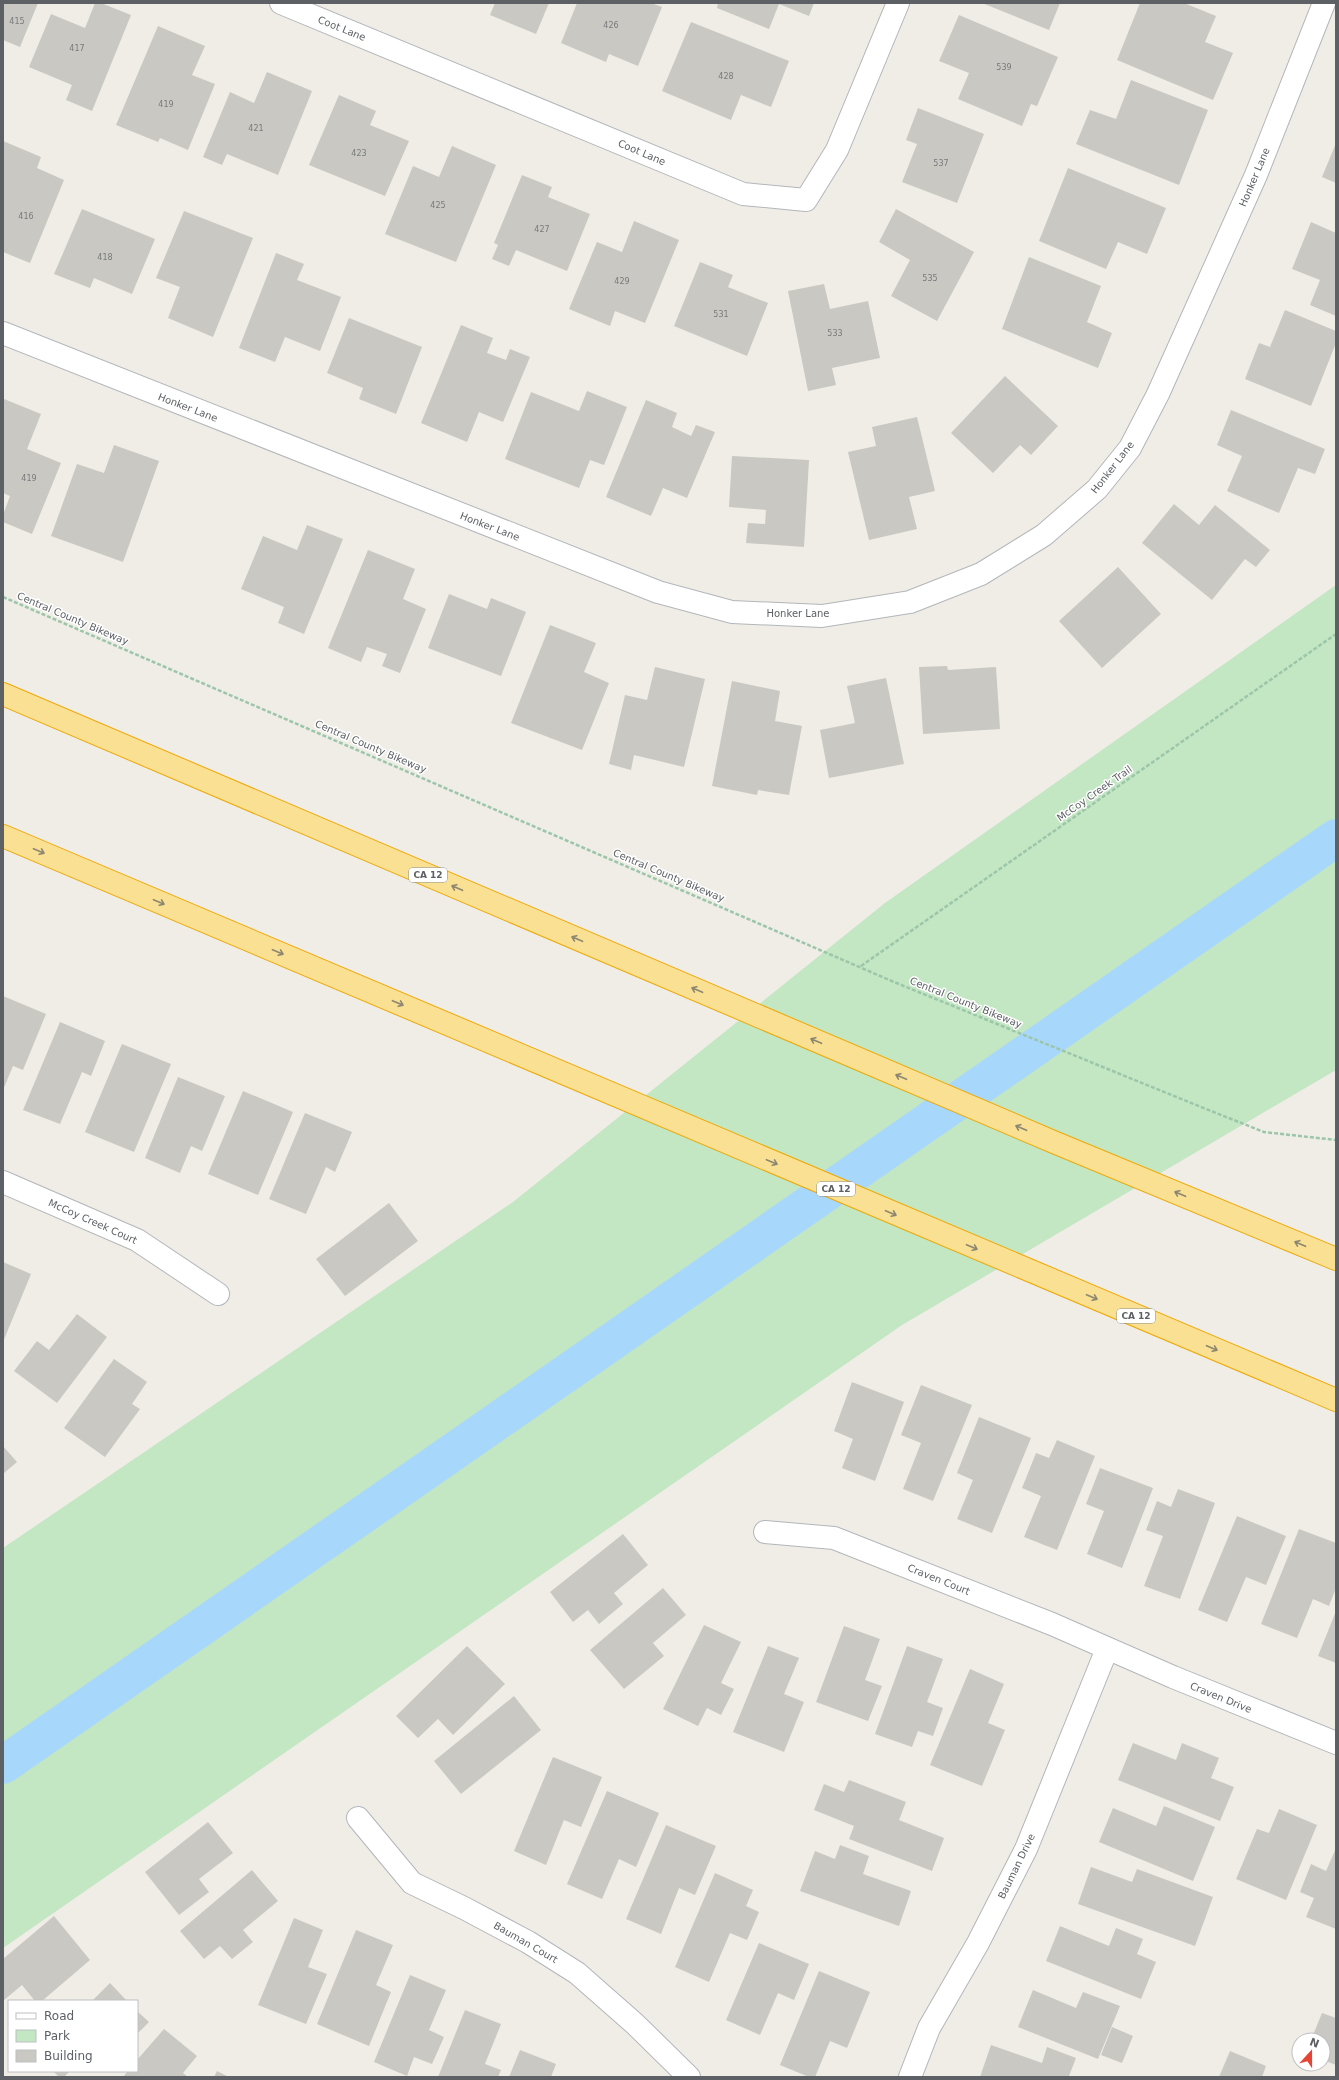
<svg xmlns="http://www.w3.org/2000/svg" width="1339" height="2080" viewBox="0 0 1339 2080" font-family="'DejaVu Sans',sans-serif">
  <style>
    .green { fill: #c3e6c3 }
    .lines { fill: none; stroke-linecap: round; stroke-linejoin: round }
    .canal { stroke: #a8d7fc; stroke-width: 38 }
    .building { fill: #cac8c2 }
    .minor-casing { stroke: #b3b6ba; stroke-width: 24 }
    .highway-casing { stroke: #eea807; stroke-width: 24 }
    .path { stroke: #9cc6a9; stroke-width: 2.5; stroke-dasharray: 4 2; stroke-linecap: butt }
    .minor { stroke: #fff; stroke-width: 22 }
    .highway { stroke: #fae092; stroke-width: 22 }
    .oneway { stroke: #8c8772 }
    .labels { text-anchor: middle; stroke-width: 3; stroke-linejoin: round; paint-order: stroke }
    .number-label { font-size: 8px; fill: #787b7c }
    .shield { fill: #fff; stroke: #8e9093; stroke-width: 1 }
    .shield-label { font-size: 9px; font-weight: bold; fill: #5d6165 }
    .street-label { font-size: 10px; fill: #5d6165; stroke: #fff }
  </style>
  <rect width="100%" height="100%" fill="#efede6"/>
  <path class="green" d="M 1336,585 L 1336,1070 L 902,1325 L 3,1948 L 3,1548 L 513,1202 L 885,903 Z"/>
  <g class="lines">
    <path class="canal" d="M 3,1765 L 1336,838"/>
  </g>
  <path class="building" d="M 3,3 L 38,3 L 20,47 L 3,40 Z
    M 95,3 L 101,3 L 131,15 L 92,111 L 66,100 L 72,85 L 29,67 L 51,14 L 85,28 Z
    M 495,3 L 549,3 L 536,34 L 490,15 Z
    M 577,3 L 651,3 L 662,7 L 638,66 L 609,54 L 606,62 L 561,43 Z
    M 718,3 L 814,3 L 809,16 L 779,4 L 769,29 L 717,8 Z
    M 982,3 L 1060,3 L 1049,30 Z
    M 1140,3 L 1184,3 L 1216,16 L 1205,42 L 1233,53 L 1213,100 L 1117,60 Z
    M 959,15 L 1058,57 L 1037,106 L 1031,104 L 1022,126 L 958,99 L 969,73 L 939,61 Z
    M 691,22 L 789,61 L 771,107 L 741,95 L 731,120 L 662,91 Z
    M 158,26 L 205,46 L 192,75 L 215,84 L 188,150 L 160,138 L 158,142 L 116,125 Z
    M 267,72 L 312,91 L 278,175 L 227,154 L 222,165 L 203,157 L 230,92 L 254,103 Z
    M 1131,80 L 1208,110 L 1179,185 L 1076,144 L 1090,110 L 1116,119 Z
    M 339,95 L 376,111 L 370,125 L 409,141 L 385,196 L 309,165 Z
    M 918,108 L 984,134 L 957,203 L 902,182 L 917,144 L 906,140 Z
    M 3,141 L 41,157 L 37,168 L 64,180 L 30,263 L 3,252 Z
    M 1336,143 L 1336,183 L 1322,177 Z
    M 452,146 L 496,165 L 456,262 L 385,234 L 413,166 L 439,177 Z
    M 1068,168 L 1166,208 L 1147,254 L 1118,242 L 1106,269 L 1039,241 Z
    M 522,175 L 552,187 L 548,197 L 590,214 L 567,271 L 516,250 L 509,266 L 492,259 L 498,245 L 494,243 Z
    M 82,209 L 155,239 L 132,294 L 94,278 L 90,288 L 54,274 Z
    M 896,209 L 974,252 L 937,321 L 891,296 L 910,260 L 879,242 Z
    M 184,211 L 253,238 L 213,337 L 168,318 L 180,287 L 156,278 Z
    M 634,221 L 679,240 L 645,323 L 615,311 L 610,326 L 569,309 L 597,242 L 622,252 Z
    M 1311,222 L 1336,233 L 1336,316 L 1310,305 L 1320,280 L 1292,269 Z
    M 276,253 L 304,264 L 297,280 L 341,297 L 320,351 L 285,337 L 275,362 L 239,348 Z
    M 1029,257 L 1101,286 L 1087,322 L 1112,333 L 1098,368 L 1002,329 Z
    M 700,262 L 733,275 L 728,287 L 768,303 L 747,356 L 674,326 Z
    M 824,284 L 830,309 L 868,301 L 880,358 L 832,368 L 836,385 L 808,391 L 788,291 Z
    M 1285,310 L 1336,331 L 1336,343 L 1311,406 L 1245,379 L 1259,343 L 1270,347 Z
    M 349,318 L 422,347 L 396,414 L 359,399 L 363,388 L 327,373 Z
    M 461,325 L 493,338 L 487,353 L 506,360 L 510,349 L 530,357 L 503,422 L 479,412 L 467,442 L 421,423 Z
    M 1005,376 L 1058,426 L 1031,455 L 1020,445 L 993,473 L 951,433 Z
    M 587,391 L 627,407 L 604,465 L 590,460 L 579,488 L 505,459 L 531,392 L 579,411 Z
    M 4,399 L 41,414 L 27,449 L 61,463 L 32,534 L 3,522 L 3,515 L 10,496 L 3,493 Z
    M 646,400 L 677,413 L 672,427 L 691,436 L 696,425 L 715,432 L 687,498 L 663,488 L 651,516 L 606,497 Z
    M 1231,410 L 1325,449 L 1315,474 L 1298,468 L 1279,513 L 1227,491 L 1242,456 L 1217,445 Z
    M 917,417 L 935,491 L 909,497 L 917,529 L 869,540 L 848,452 L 876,446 L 872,427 Z
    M 114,445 L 159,461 L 123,562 L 51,536 L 77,464 L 104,473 Z
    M 732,456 L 809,460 L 804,547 L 746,543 L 748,523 L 765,524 L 766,510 L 729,507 Z
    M 1174,504 L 1199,525 L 1215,505 L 1270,550 L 1256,567 L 1245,559 L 1212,600 L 1142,543 Z
    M 307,525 L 343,539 L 304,634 L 278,623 L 284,607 L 241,589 L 263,536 L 297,550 Z
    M 368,550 L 415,569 L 403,599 L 426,609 L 400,673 L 382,666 L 387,654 L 367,647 L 361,662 L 328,648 Z
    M 1118,567 L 1161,614 L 1102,668 L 1059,621 Z
    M 449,594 L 487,609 L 491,598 L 526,612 L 501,676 L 428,648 Z
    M 550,625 L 596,643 L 584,672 L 609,683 L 582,750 L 511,723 Z
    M 947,666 L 948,670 L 996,667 L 1000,729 L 923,734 L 919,667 Z
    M 655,667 L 705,679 L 684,767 L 634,755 L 631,770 L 609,764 L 625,695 L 647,700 Z
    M 886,678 L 904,764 L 829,778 L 820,730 L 855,723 L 847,686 Z
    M 732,681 L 780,691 L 775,721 L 802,726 L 789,795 L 758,790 L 757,795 L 712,786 Z
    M 3,996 L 46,1014 L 23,1070 L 13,1066 L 3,1090 Z
    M 60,1022 L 105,1041 L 91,1076 L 82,1072 L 60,1124 L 23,1110 Z
    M 122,1044 L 171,1064 L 134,1152 L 85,1132 Z
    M 178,1077 L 225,1096 L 202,1151 L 191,1146 L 180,1173 L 145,1158 Z
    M 243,1091 L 293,1112 L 258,1195 L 208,1174 Z
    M 305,1113 L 352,1132 L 335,1172 L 326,1167 L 306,1214 L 269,1199 Z
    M 389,1203 L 418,1241 L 345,1296 L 316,1259 Z
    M 3,1262 L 31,1274 L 3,1342 Z
    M 77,1314 L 107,1337 L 57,1403 L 14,1371 L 37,1341 L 49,1350 Z
    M 114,1359 L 147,1382 L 132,1404 L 140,1409 L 105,1457 L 64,1428 Z
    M 852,1382 L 904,1402 L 875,1481 L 842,1468 L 853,1439 L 834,1431 Z
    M 921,1385 L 972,1405 L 933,1501 L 903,1489 L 921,1443 L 901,1435 Z
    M 979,1417 L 1031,1438 L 992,1533 L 957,1519 L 973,1480 L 957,1473 Z
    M 1057,1440 L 1095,1456 L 1057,1550 L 1024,1537 L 1041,1496 L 1022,1488 L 1036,1453 L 1049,1458 Z
    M 3,1446 L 17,1462 L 3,1474 Z
    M 1100,1468 L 1153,1488 L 1122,1568 L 1087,1554 L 1104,1511 L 1086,1504 Z
    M 1178,1489 L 1215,1503 L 1180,1599 L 1144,1586 L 1163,1536 L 1146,1530 L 1157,1501 L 1171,1507 Z
    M 1237,1516 L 1286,1536 L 1266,1585 L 1246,1577 L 1227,1622 L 1198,1610 Z
    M 1299,1529 L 1336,1543 L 1336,1588 L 1329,1606 L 1313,1599 L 1297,1638 L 1261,1624 Z
    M 623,1534 L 648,1565 L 614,1593 L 623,1604 L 599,1624 L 588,1610 L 573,1622 L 550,1592 Z
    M 663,1588 L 686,1615 L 653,1643 L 664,1656 L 624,1689 L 590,1650 Z
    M 1336,1611 L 1336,1663 L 1318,1656 Z
    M 704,1625 L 741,1642 L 721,1683 L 734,1689 L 721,1715 L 707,1708 L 698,1726 L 663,1709 Z
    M 844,1626 L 880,1639 L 865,1680 L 882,1686 L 868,1721 L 816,1702 Z
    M 467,1646 L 505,1684 L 453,1735 L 438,1719 L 418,1738 L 396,1716 Z
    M 768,1646 L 799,1658 L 784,1694 L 804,1702 L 784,1752 L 733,1732 Z
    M 907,1646 L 943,1659 L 927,1702 L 943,1708 L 933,1736 L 918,1731 L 912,1747 L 875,1734 Z
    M 970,1669 L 1004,1684 L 988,1723 L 1005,1730 L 982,1786 L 930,1765 Z
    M 514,1696 L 541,1730 L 461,1794 L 434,1761 Z
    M 1133,1743 L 1176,1760 L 1182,1743 L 1219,1758 L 1211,1778 L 1234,1787 L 1220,1821 L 1118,1780 Z
    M 553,1757 L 602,1777 L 581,1827 L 564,1820 L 546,1865 L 514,1851 Z
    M 849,1780 L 906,1802 L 899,1820 L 944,1838 L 932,1871 L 849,1839 L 854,1826 L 814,1810 L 824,1784 L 844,1792 Z
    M 607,1791 L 659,1813 L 636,1867 L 619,1859 L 602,1899 L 567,1884 Z
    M 1164,1806 L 1215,1827 L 1193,1881 L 1099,1842 L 1113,1808 L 1156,1826 Z
    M 1279,1809 L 1317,1825 L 1286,1900 L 1236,1879 L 1257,1829 L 1269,1833 Z
    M 208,1822 L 233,1853 L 199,1879 L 209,1892 L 179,1915 L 145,1872 Z
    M 666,1825 L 716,1846 L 695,1895 L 679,1888 L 661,1934 L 626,1919 Z
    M 840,1845 L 869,1856 L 863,1874 L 911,1891 L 899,1926 L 800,1891 L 815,1851 L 835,1859 Z
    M 1336,1848 L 1336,1929 L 1306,1917 L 1314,1898 L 1300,1892 L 1311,1864 L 1326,1871 Z
    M 1091,1867 L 1132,1882 L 1137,1869 L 1213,1897 L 1195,1946 L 1078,1904 Z
    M 252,1870 L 278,1901 L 243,1930 L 253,1942 L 232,1959 L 220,1946 L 204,1959 L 180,1931 Z
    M 715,1873 L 753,1890 L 746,1906 L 759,1912 L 747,1940 L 730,1933 L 709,1982 L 675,1967 Z
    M 54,1916 L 90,1960 L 42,2001 L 35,2001 L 22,1985 L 3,2001 L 3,1959 Z
    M 294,1918 L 323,1930 L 308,1967 L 327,1974 L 306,2024 L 258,2005 Z
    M 1060,1926 L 1109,1946 L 1116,1928 L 1143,1939 L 1137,1954 L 1156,1962 L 1141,1999 L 1046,1961 Z
    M 356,1930 L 393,1945 L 376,1985 L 391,1992 L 369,2046 L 317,2024 Z
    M 759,1943 L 809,1964 L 794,2000 L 778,1993 L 760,2035 L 726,2020 Z
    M 819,1971 L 870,1992 L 847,2048 L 830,2041 L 815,2077 L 809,2077 L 780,2065 Z
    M 410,1975 L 446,1990 L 429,2030 L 444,2037 L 432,2064 L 414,2057 L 407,2076 L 374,2062 Z
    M 110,1983 L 127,2001 L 92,2001 Z
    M 1033,1990 L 1076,2008 L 1083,1992 L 1120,2006 L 1098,2059 L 1018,2027 Z
    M 465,2010 L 501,2024 L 485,2064 L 501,2070 L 498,2077 L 438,2077 Z
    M 137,2011 L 149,2022 L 137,2034 Z
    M 1322,2013 L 1336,2018 L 1336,2065 L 1323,2060 L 1323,2040 L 1311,2040 Z
    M 1112,2027 L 1133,2036 L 1122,2063 L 1101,2055 Z
    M 164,2029 L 197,2056 L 183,2073 L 188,2077 L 123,2077 L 128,2071 L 137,2071 L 137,2060 Z
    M 991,2045 L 1042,2063 L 1047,2047 L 1076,2058 L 1069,2076 L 1072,2077 L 980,2077 Z
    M 520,2050 L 556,2064 L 551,2077 L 509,2077 Z
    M 1230,2051 L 1266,2066 L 1262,2077 L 1219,2077 Z
    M 53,2071 L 70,2071 L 64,2077 L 59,2077 Z
    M 217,2071 L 229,2077 L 214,2077 Z"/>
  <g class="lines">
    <defs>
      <path id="minor" d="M 281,3 L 743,194 L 806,200 L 837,150 L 898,3
        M 3,333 L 658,592 L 732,612 L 822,616 L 910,602 L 981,574 L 1044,535 L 1097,489 L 1130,448 L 1158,394 L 1256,175 L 1324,3
        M 3,1182 L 137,1240 L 218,1294
        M 765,1532 L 834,1538 L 1052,1624 L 1173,1677 L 1336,1743
        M 358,1818 L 412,1883 L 464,1908 L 528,1942 L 577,1973 L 635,2024 L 689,2077
        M 910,2077 L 929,2028 L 978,1943 L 1026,1849 L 1107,1649"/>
      <path id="highway" d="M 3,694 L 1056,1143 L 1336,1259
        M 3,836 L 1336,1400"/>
    </defs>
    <use href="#minor" class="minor-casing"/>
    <use href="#highway" class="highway-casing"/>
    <path class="path" d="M 3,597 L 894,982 L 1201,1107 L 1264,1132 L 1336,1140
      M 861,966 L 1336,634"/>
    <use href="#minor" class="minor"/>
    <use href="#highway" class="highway"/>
  </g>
  <defs><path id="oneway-shaft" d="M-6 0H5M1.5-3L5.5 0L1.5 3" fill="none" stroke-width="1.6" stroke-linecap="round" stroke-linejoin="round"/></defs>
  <g class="oneway">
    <use href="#oneway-shaft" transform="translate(39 851) rotate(23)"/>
    <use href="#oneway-shaft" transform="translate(457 888) rotate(-157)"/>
    <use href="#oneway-shaft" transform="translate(159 902) rotate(23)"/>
    <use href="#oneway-shaft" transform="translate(577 939) rotate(-157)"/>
    <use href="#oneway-shaft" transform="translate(278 952) rotate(23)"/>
    <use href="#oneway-shaft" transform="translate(697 990) rotate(-157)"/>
    <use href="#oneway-shaft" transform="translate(398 1003) rotate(23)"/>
    <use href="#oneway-shaft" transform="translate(816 1041) rotate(-157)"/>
    <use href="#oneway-shaft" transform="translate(901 1077) rotate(-157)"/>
    <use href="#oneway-shaft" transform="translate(1021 1128) rotate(-157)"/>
    <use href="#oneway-shaft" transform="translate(772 1162) rotate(23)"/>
    <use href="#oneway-shaft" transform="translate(1180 1194) rotate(-157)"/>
    <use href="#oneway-shaft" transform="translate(891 1213) rotate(23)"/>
    <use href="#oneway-shaft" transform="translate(1300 1244) rotate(-157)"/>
    <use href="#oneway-shaft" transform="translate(972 1247) rotate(23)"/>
    <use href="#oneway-shaft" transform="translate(1092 1297) rotate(23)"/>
    <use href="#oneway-shaft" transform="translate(1212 1348) rotate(23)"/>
  </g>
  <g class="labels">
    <g class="number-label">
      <text x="17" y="24">415</text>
      <text x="611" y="28">426</text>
      <text x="77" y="51">417</text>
      <text x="1004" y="70">539</text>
      <text x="726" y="79">428</text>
      <text x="166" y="107">419</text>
      <text x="256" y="131">421</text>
      <text x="359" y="156">423</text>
      <text x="941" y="166">537</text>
      <text x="438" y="208">425</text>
      <text x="26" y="219">416</text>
      <text x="542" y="232">427</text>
      <text x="105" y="260">418</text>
      <text x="930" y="281">535</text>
      <text x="622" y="284">429</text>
      <text x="721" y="317">531</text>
      <text x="835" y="336">533</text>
      <text x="29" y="481">419</text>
    </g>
    <g class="shield">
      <rect x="409" y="868" width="38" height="14" rx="3"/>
      <rect x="817" y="1182" width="38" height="14" rx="3"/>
      <rect x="1117" y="1309" width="38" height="14" rx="3"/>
    </g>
    <g class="shield-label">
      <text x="428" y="878">CA 12</text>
      <text x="836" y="1192">CA 12</text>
      <text x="1136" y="1319">CA 12</text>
    </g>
    <g class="street-label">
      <text transform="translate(342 28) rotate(22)" y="4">Coot Lane</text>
      <text transform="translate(642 152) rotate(23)" y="4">Coot Lane</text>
      <text transform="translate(1254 177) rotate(-67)" y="4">Honker Lane</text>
      <text transform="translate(188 407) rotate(21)" y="4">Honker Lane</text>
      <text transform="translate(1112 467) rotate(-52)" y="4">Honker Lane</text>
      <text transform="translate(490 526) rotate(21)" y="4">Honker Lane</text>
      <text x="798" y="617">Honker Lane</text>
      <text transform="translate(73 618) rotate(23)" y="4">Central County Bikeway</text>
      <text transform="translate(371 746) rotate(23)" y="4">Central County Bikeway</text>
      <text transform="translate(1094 793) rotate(-35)" y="4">McCoy Creek Trail</text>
      <text transform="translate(669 875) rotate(23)" y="4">Central County Bikeway</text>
      <text transform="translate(966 1002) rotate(22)" y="4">Central County Bikeway</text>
      <text transform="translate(93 1221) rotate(24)" y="4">McCoy Creek Court</text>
      <text transform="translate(939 1579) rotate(22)" y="4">Craven Court</text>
      <text transform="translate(1221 1697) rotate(22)" y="4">Craven Drive</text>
      <text transform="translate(1016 1866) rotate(-64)" y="4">Bauman Drive</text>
      <text transform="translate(526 1942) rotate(30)" y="4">Bauman Court</text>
    </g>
  </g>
  <rect width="1339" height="2080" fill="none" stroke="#5d6165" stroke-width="8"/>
  <rect x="8" y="2000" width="130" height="72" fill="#ffffff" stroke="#bec0c1"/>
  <rect x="16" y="2013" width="20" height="6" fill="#ffffff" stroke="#bec0c1"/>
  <text x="44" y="2020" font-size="12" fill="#5d6165">Road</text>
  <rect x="16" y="2030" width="20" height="12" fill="#c3e6c3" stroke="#bec0c1"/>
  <text x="44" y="2040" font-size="12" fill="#5d6165">Park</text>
  <rect x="16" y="2050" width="20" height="12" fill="#cac8c2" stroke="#bec0c1"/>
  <text x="44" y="2060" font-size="12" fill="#5d6165">Building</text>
  <g transform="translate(1311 2052) rotate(21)"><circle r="19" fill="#ffffff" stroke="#bec0c1"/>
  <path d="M0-3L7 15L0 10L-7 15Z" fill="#e44636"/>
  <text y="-6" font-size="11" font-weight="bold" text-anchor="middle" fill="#5d6165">N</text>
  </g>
</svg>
